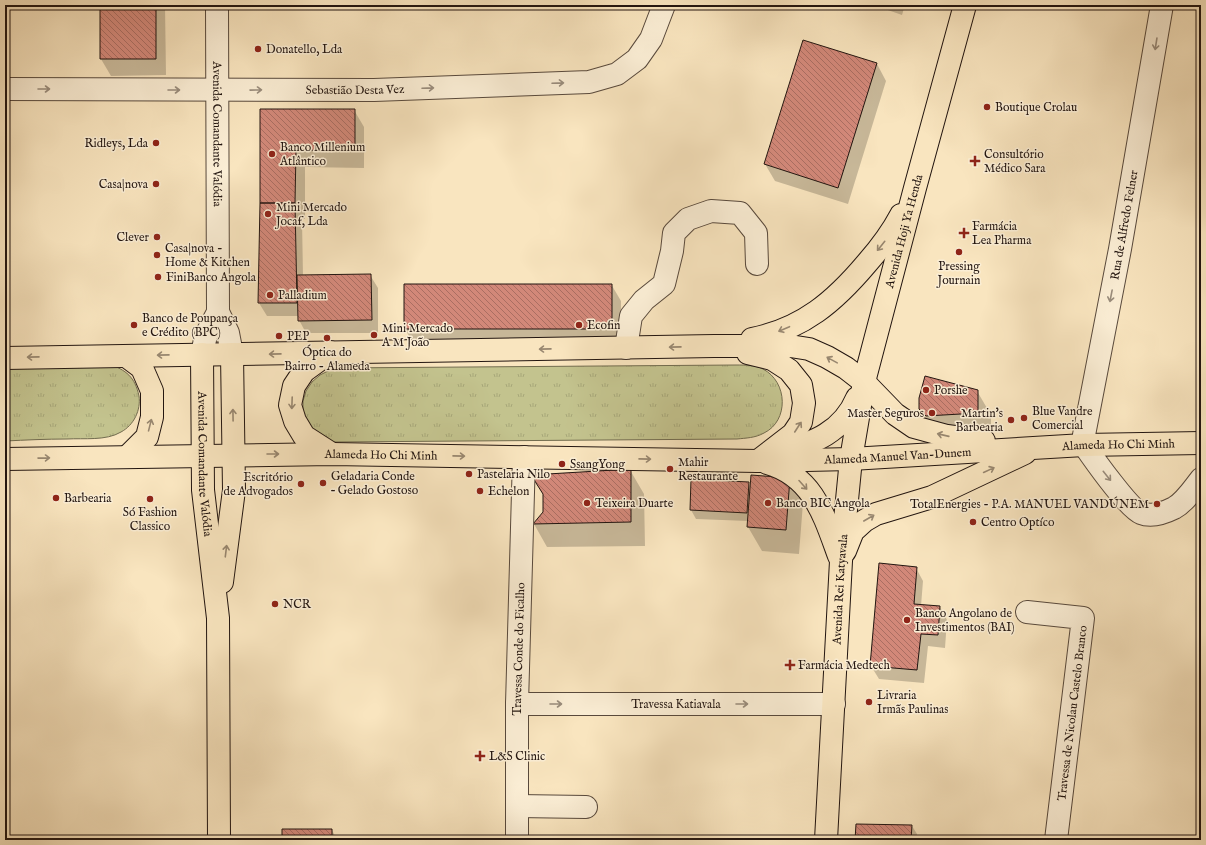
<svg xmlns="http://www.w3.org/2000/svg" width="1206" height="845" viewBox="0 0 1206 845" font-family="'IM FELL English',serif">
  <style>
    .park { fill: url(#park-tufts); stroke: #726c4f }
    .shadow { fill: #0003 }
    .building { fill: url(#building-back-hatch); stroke: #221510 }
    .lines { fill: none; stroke-linecap: round; stroke-linejoin: round }
    .minor-casing { stroke: #58493c; stroke-width: 24 }
    .major-casing { stroke: #221510; stroke-width: 24 }
    .minor { stroke: #fbeed5; stroke-width: 22 }
    .major { stroke: #f9e5bf; stroke-width: 22 }
    .oneway { stroke: #998c7c }
    .oneway2 { stroke: #988770 }
    .poi-dot { fill: #8f2418; stroke: #fbeed5; stroke-width: 1.5 }
    .labels { text-anchor: middle; stroke-width: 3; stroke-linejoin: round; paint-order: stroke }
    .poi-label { font-size: 12px; fill: #221510; stroke: #fbeed5; text-anchor: start }
    .street-label { font-size: 12px; fill: #221510; stroke: #fbeed5 }
  </style>
  <defs>
    <pattern id="park-tufts" width="24" height="20" patternUnits="userSpaceOnUse"><rect width="24" height="20" fill="#c3c38e"/><path d="M3 7l-1-3M5 7V3M7 7l1-3M15 17l-1-3M17 17v-4M19 17l1-3" fill="none" stroke="#a7a779"/></pattern>
    <pattern id="building-back-hatch" width="6" height="6" patternUnits="userSpaceOnUse"><rect width="6" height="6" fill="#d28879"/><path d="M-1 5l2 2M0 0l6 6M5-1l2 2" fill="none" stroke="#aa6e62"/></pattern>
  </defs>
  <rect width="100%" height="100%" fill="#f9e5bf"/>
  <filter id="stains"><feTurbulence type="fractalNoise" baseFrequency=".005" numOctaves="4"/><feColorMatrix values="0 0 0 0 .2 0 0 0 0 .09 0 0 0 0 .02 0 0 0 .5 -.17"/></filter>
  <radialGradient id="worn" r=".72"><stop offset=".6" stop-color="#630" stop-opacity="0"/><stop offset="1" stop-color="#630" stop-opacity=".3"/></radialGradient>
  <path class="park" d="M 109,364 C 126,370 135,377 139,396 C 141,410 134,425 121,432 C 106,441 84,438 67,439 C 46,439 26,440 5,441 L 5,366 Z
    M 736,365 C 746,365 755,365 763,369 C 788,382 789,421 764,433 C 755,438 746,438 737,439 L 334,442 L 321,438 L 306,423 L 303,412 L 303,401 L 306,391 L 312,382 L 320,375 L 334,368 Z"/>
  <path class="shadow" d="M 101,5 L 165,5 L 166,75 L 111,76 L 101,59 Z
    M 880,5 L 905,5 L 902,15 L 882,8 Z
    M 877,64 L 886,81 L 848,204 L 775,181 L 765,164 Z
    M 261,110 L 354,110 L 364,127 L 364,168 L 305,167 L 305,219 L 302,219 L 303,276 L 370,275 L 378,288 L 378,333 L 306,333 L 299,320 L 299,316 L 267,316 L 259,303 Z
    M 611,284 L 621,301 L 621,346 L 415,346 L 405,329 Z
    M 977,391 L 991,415 L 991,437 L 934,433 L 920,409 Z
    M 630,470 L 644,494 L 645,546 L 547,547 L 534,524 L 544,512 L 544,496 L 532,476 Z
    M 789,479 L 803,503 L 799,554 L 762,551 L 748,527 L 748,521 L 696,519 L 691,510 L 692,480 L 748,483 L 751,487 Z
    M 916,568 L 923,581 L 921,606 L 940,607 L 947,620 L 945,648 L 928,646 L 924,683 L 879,679 L 871,666 Z
    M 912,826 L 917,834 L 916,840 L 856,840 Z
    M 332,830 L 337,840 L 283,840 Z"/>
  <path class="building" d="M 100,5 L 156,5 L 156,59 L 100,59 Z
    M 803,40 L 877,63 L 838,188 L 764,164 Z
    M 260,109 L 355,109 L 355,151 L 296,150 L 295,203 L 260,203 Z
    M 260,203 L 295,203 L 297,303 L 258,303 Z
    M 371,274 L 372,320 L 298,321 L 297,275 Z
    M 404,284 L 612,284 L 612,329 L 404,329 Z
    M 925,376 L 978,390 L 978,413 L 926,416 L 919,409 L 919,398 Z
    M 631,469 L 631,522 L 533,524 L 543,512 L 543,494 L 531,475 Z
    M 751,475 L 790,478 L 786,530 L 747,527 Z
    M 691,479 L 749,482 L 747,513 L 690,510 Z
    M 879,563 L 917,567 L 914,604 L 940,606 L 938,635 L 921,634 L 917,670 L 870,666 Z
    M 856,824 L 912,825 L 911,840 L 855,840 Z
    M 282,829 L 332,829 L 332,840 L 282,840 Z"/>
  <g class="lines">
    <defs>
      <g id="minor">
        <path id="s1" d="M 217,5 L 218,312 L 228,333 L 232,354"/>
        <path d="M 1162,5 L 1120,249 L 1084,435 L 1084,445 C 1093,458 1129,509 1141,513 C 1151,517 1164,513 1174,508 C 1185,502 1193,489 1201,479"/>
        <path id="s2" d="M 5,89 L 374,90 L 589,82 L 617,74 L 637,59 L 651,39 L 664,5"/>
        <path d="M 626,348 L 631,316 L 644,300 L 664,284 L 672,251 L 674,233 L 688,219 L 711,211 L 740,213 L 756,233 L 757,264"/>
        <path d="M 202,354 L 206,335 L 218,312"/>
        <path d="M 1027,612 L 1083,618 L 1056,840"/>
        <path id="s3" d="M 517,704 L 834,704"/>
        <path d="M 517,806 L 586,807"/>
        <path id="s4" d="M 517,840 L 517,704 L 524,457"/>
      </g>
      <g id="major">
        <path d="M 752,339 C 803,329 835,301 867,263 C 881,247 891,234 901,215"/>
        <path d="M 330,352 L 304,371 L 294,386 L 290,405 L 295,421 L 304,436 L 332,454"/>
        <path d="M 748,353 L 772,359 L 789,370 L 801,385 L 804,403 L 801,422 L 793,434 L 758,461"/>
        <path id="s5" d="M 202,354 L 203,490 L 218,618 L 219,840"/>
        <path d="M 126,356 L 142,368 L 152,391 L 152,417 L 147,437 L 128,456"/>
        <path d="M 5,358 L 714,346 L 790,346 L 809,349 L 827,357 L 846,368 L 864,382 L 895,414 L 914,427 L 947,436 L 984,441"/>
        <path d="M 776,455 C 811,443 842,434 857,398"/>
        <path id="s6" d="M 5,459 L 332,454 L 758,461 L 851,459 L 1084,445 L 1201,443"/>
        <path d="M 767,463 C 813,476 824,515 839,556"/>
        <path d="M 845,551 L 853,531 L 864,521 L 876,514 L 932,497 L 1025,453"/>
        <path d="M 222,582 L 234,490 L 232,354"/>
        <path id="s7" d="M 826,840 L 841,561 L 851,459 L 864,382 L 915,188 L 965,5"/>
      </g>
    </defs>
    <use href="#minor" class="minor-casing"/>
    <use href="#major" class="major-casing"/>
    <use href="#minor" class="minor"/>
    <use href="#major" class="major"/>
  </g>
  <defs><path id="oneway-shaft" d="M-6 0H5M1.5-3L5.5 0L1.5 3" fill="none" stroke-width="1.6" stroke-linecap="round" stroke-linejoin="round"/></defs>
  <g class="oneway">
    <use href="#oneway-shaft" transform="translate(1156 44) rotate(99)"/>
    <use href="#oneway-shaft" transform="translate(558 83) rotate(-2)"/>
    <use href="#oneway-shaft" transform="translate(428 88) rotate(-2)"/>
    <use href="#oneway-shaft" transform="translate(44 89)"/>
    <use href="#oneway-shaft" transform="translate(174 90)"/>
    <use href="#oneway-shaft" transform="translate(256 90) rotate(-1)"/>
    <use href="#oneway-shaft" transform="translate(1111 296) rotate(101)"/>
    <use href="#oneway-shaft" transform="translate(1107 476) rotate(51)"/>
    <use href="#oneway-shaft" transform="translate(556 704)"/>
    <use href="#oneway-shaft" transform="translate(742 704)"/>
  </g>
  <g class="oneway2">
    <use href="#oneway-shaft" transform="translate(881 246) rotate(129)"/>
    <use href="#oneway-shaft" transform="translate(784 329) rotate(157)"/>
    <use href="#oneway-shaft" transform="translate(675 347) rotate(179)"/>
    <use href="#oneway-shaft" transform="translate(545 349) rotate(179)"/>
    <use href="#oneway-shaft" transform="translate(275 354) rotate(179)"/>
    <use href="#oneway-shaft" transform="translate(163 355) rotate(179)"/>
    <use href="#oneway-shaft" transform="translate(33 357) rotate(179)"/>
    <use href="#oneway-shaft" transform="translate(832 360) rotate(-151)"/>
    <use href="#oneway-shaft" transform="translate(292 403) rotate(92)"/>
    <use href="#oneway-shaft" transform="translate(233 415) rotate(-91)"/>
    <use href="#oneway-shaft" transform="translate(150 425) rotate(-76)"/>
    <use href="#oneway-shaft" transform="translate(798 427) rotate(-57)"/>
    <use href="#oneway-shaft" transform="translate(943 435) rotate(-167)"/>
    <use href="#oneway-shaft" transform="translate(273 454)"/>
    <use href="#oneway-shaft" transform="translate(459 456) rotate(1)"/>
    <use href="#oneway-shaft" transform="translate(44 458) rotate(-1)"/>
    <use href="#oneway-shaft" transform="translate(645 459) rotate(1)"/>
    <use href="#oneway-shaft" transform="translate(989 470) rotate(-25)"/>
    <use href="#oneway-shaft" transform="translate(803 485) rotate(48)"/>
    <use href="#oneway-shaft" transform="translate(869 518) rotate(-30)"/>
    <use href="#oneway-shaft" transform="translate(226 551) rotate(-83)"/>
  </g>
  <g class="poi-dot">
    <circle cx="258" cy="49" r="4"/>
    <circle cx="987" cy="107" r="4"/>
    <circle cx="156" cy="143" r="4"/>
    <circle cx="272" cy="154" r="4"/>
    <path d="M973 155h4v4h4v4h-4v4h-4v-4h-4v-4h4z"/>
    <circle cx="156" cy="184" r="4"/>
    <circle cx="268" cy="214" r="4"/>
    <path d="M962 227h4v4h4v4h-4v4h-4v-4h-4v-4h4z"/>
    <circle cx="157" cy="237" r="4"/>
    <circle cx="959" cy="252" r="4"/>
    <circle cx="157" cy="255" r="4"/>
    <circle cx="158" cy="277" r="4"/>
    <circle cx="270" cy="295" r="4"/>
    <circle cx="134" cy="325" r="4"/>
    <circle cx="579" cy="325" r="4"/>
    <circle cx="374" cy="335" r="4"/>
    <circle cx="279" cy="336" r="4"/>
    <circle cx="327" cy="338" r="4"/>
    <circle cx="926" cy="390" r="4"/>
    <circle cx="932" cy="413" r="4"/>
    <circle cx="1024" cy="418" r="4"/>
    <circle cx="1011" cy="420" r="4"/>
    <circle cx="562" cy="464" r="4"/>
    <circle cx="670" cy="469" r="4"/>
    <circle cx="469" cy="474" r="4"/>
    <circle cx="323" cy="483" r="4"/>
    <circle cx="301" cy="484" r="4"/>
    <circle cx="480" cy="491" r="4"/>
    <circle cx="56" cy="498" r="4"/>
    <circle cx="150" cy="499" r="4"/>
    <circle cx="587" cy="503" r="4"/>
    <circle cx="768" cy="503" r="4"/>
    <circle cx="1157" cy="504" r="4"/>
    <circle cx="973" cy="522" r="4"/>
    <circle cx="275" cy="604" r="4"/>
    <circle cx="907" cy="620" r="4"/>
    <path d="M788 659h4v4h4v4h-4v4h-4v-4h-4v-4h4z"/>
    <circle cx="869" cy="702" r="4"/>
    <path d="M478 750h4v4h4v4h-4v4h-4v-4h-4v-4h4z"/>
  </g>
  <g class="labels">
    <g class="poi-label">
      <text x="266" y="53">Donatello, Lda</text>
      <text x="995" y="111">Boutique Crolau</text>
      <text x="148" y="147" text-anchor="end">Ridleys, Lda</text>
      <text x="280" y="151">Banco Millenium<tspan x="280" dy="14">Atlântico</tspan></text>
      <text x="984" y="158">Consultório<tspan x="984" dy="14">Médico Sara</tspan></text>
      <text x="148" y="188" text-anchor="end">Casa|nova</text>
      <text x="276" y="211">Mini Mercado<tspan x="276" dy="14">Jocaf, Lda</tspan></text>
      <text x="972" y="230">Farmácia<tspan x="972" dy="14">Lea Pharma</tspan></text>
      <text x="149" y="241" text-anchor="end">Clever</text>
      <text x="165" y="252">Casa|nova -<tspan x="165" dy="14">Home &amp; Kitchen</tspan></text>
      <text x="959" y="270" text-anchor="middle">Pressing<tspan x="959" dy="14">Journain</tspan></text>
      <text x="166" y="281">FiniBanco Angola</text>
      <text x="278" y="299">Palladium</text>
      <text x="142" y="322">Banco de Poupança<tspan x="142" dy="14">e Crédito (BPC)</tspan></text>
      <text x="587" y="329">Ecofin</text>
      <text x="382" y="332">Mini Mercado<tspan x="382" dy="14">A M João</tspan></text>
      <text x="287" y="340">PEP</text>
      <text x="327" y="356" text-anchor="middle">Óptica do<tspan x="327" dy="14">Bairro - Alameda</tspan></text>
      <text x="934" y="394">Porshe</text>
      <text x="1032" y="415">Blue Vandre<tspan x="1032" dy="14">Comercial</tspan></text>
      <text x="924" y="417" text-anchor="end">Master Seguros</text>
      <text x="1003" y="417" text-anchor="end">Martin's<tspan x="1003" dy="14">Barbearia</tspan></text>
      <text x="678" y="466">Mahir<tspan x="678" dy="14">Restaurante</tspan></text>
      <text x="570" y="468">SsangYong</text>
      <text x="477" y="478">Pastelaria Nilo</text>
      <text x="331" y="480">Geladaria Conde<tspan x="331" dy="14">– Gelado Gostoso</tspan></text>
      <text x="293" y="481" text-anchor="end">Escritório<tspan x="293" dy="14">de Advogados</tspan></text>
      <text x="488" y="495">Echelon</text>
      <text x="64" y="502">Barbearia</text>
      <text x="595" y="507">Teixeira Duarte</text>
      <text x="776" y="507">Banco BIC Angola</text>
      <text x="1149" y="508" text-anchor="end">TotalEnergies - P.A. MANUEL VANDÚNEM</text>
      <text x="150" y="516" text-anchor="middle">Só Fashion<tspan x="150" dy="14">Classico</tspan></text>
      <text x="981" y="526">Centro Optíco</text>
      <text x="283" y="608">NCR</text>
      <text x="915" y="617">Banco Angolano de<tspan x="915" dy="14">Investimentos (BAI)</tspan></text>
      <text x="798" y="669">Farmácia Medtech</text>
      <text x="877" y="699">Livraria<tspan x="877" dy="14">Irmãs Paulinas</tspan></text>
      <text x="489" y="760">L&amp;S Clinic</text>
    </g>
    <g class="street-label">
      <text dy="4" stroke="none"><textPath href="#s2" startOffset="350">Sebastião Desta Vez</textPath></text>
      <text dy="4" stroke="none"><textPath href="#s1" startOffset="129">Avenida Comandante Valódia</textPath></text>
      <text transform="translate(1124 225) rotate(-80)" y="4">Rua de Alfredo Felner</text>
      <text dy="4" stroke="none"><textPath href="#s7" startOffset="616">Avenida Hoji Ya Henda</textPath></text>
      <text dy="4" stroke="none"><textPath href="#s6" startOffset="1114">Alameda Ho Chi Minh</textPath></text>
      <text dy="4" stroke="none"><textPath href="#s6" startOffset="376">Alameda Ho Chi Minh</textPath></text>
      <text dy="4" stroke="none"><textPath href="#s6" startOffset="893">Alameda Manuel Van-Dunem</textPath></text>
      <text dy="4" stroke="none"><textPath href="#s5" startOffset="110">Avenida Comandante Valódia</textPath></text>
      <text dy="4" stroke="none"><textPath href="#s7" startOffset="251">Avenida Rei Katyavala</textPath></text>
      <text dy="4" stroke="none"><textPath href="#s4" startOffset="191">Travessa Conde do Ficalho</textPath></text>
      <text dy="4" stroke="none"><textPath href="#s3" startOffset="159">Travessa Katiavala</textPath></text>
      <text transform="translate(1072 713) rotate(-83)" y="4">Travessa de Nicolau Castelo Branco</text>
    </g>
  </g>
  <rect width="1206" height="845" fill="none" stroke="#f9e5bf" stroke-width="20"/>
  <rect x="6" y="6" width="1194" height="833" fill="none" stroke="#221510" stroke-width="2"/>
  <rect x="10" y="10" width="1186" height="825" fill="none" stroke="#221510"/>
  <rect width="100%" height="100%" filter="url(#stains)"/>
  <rect width="100%" height="100%" fill="url(#worn)"/>
</svg>
